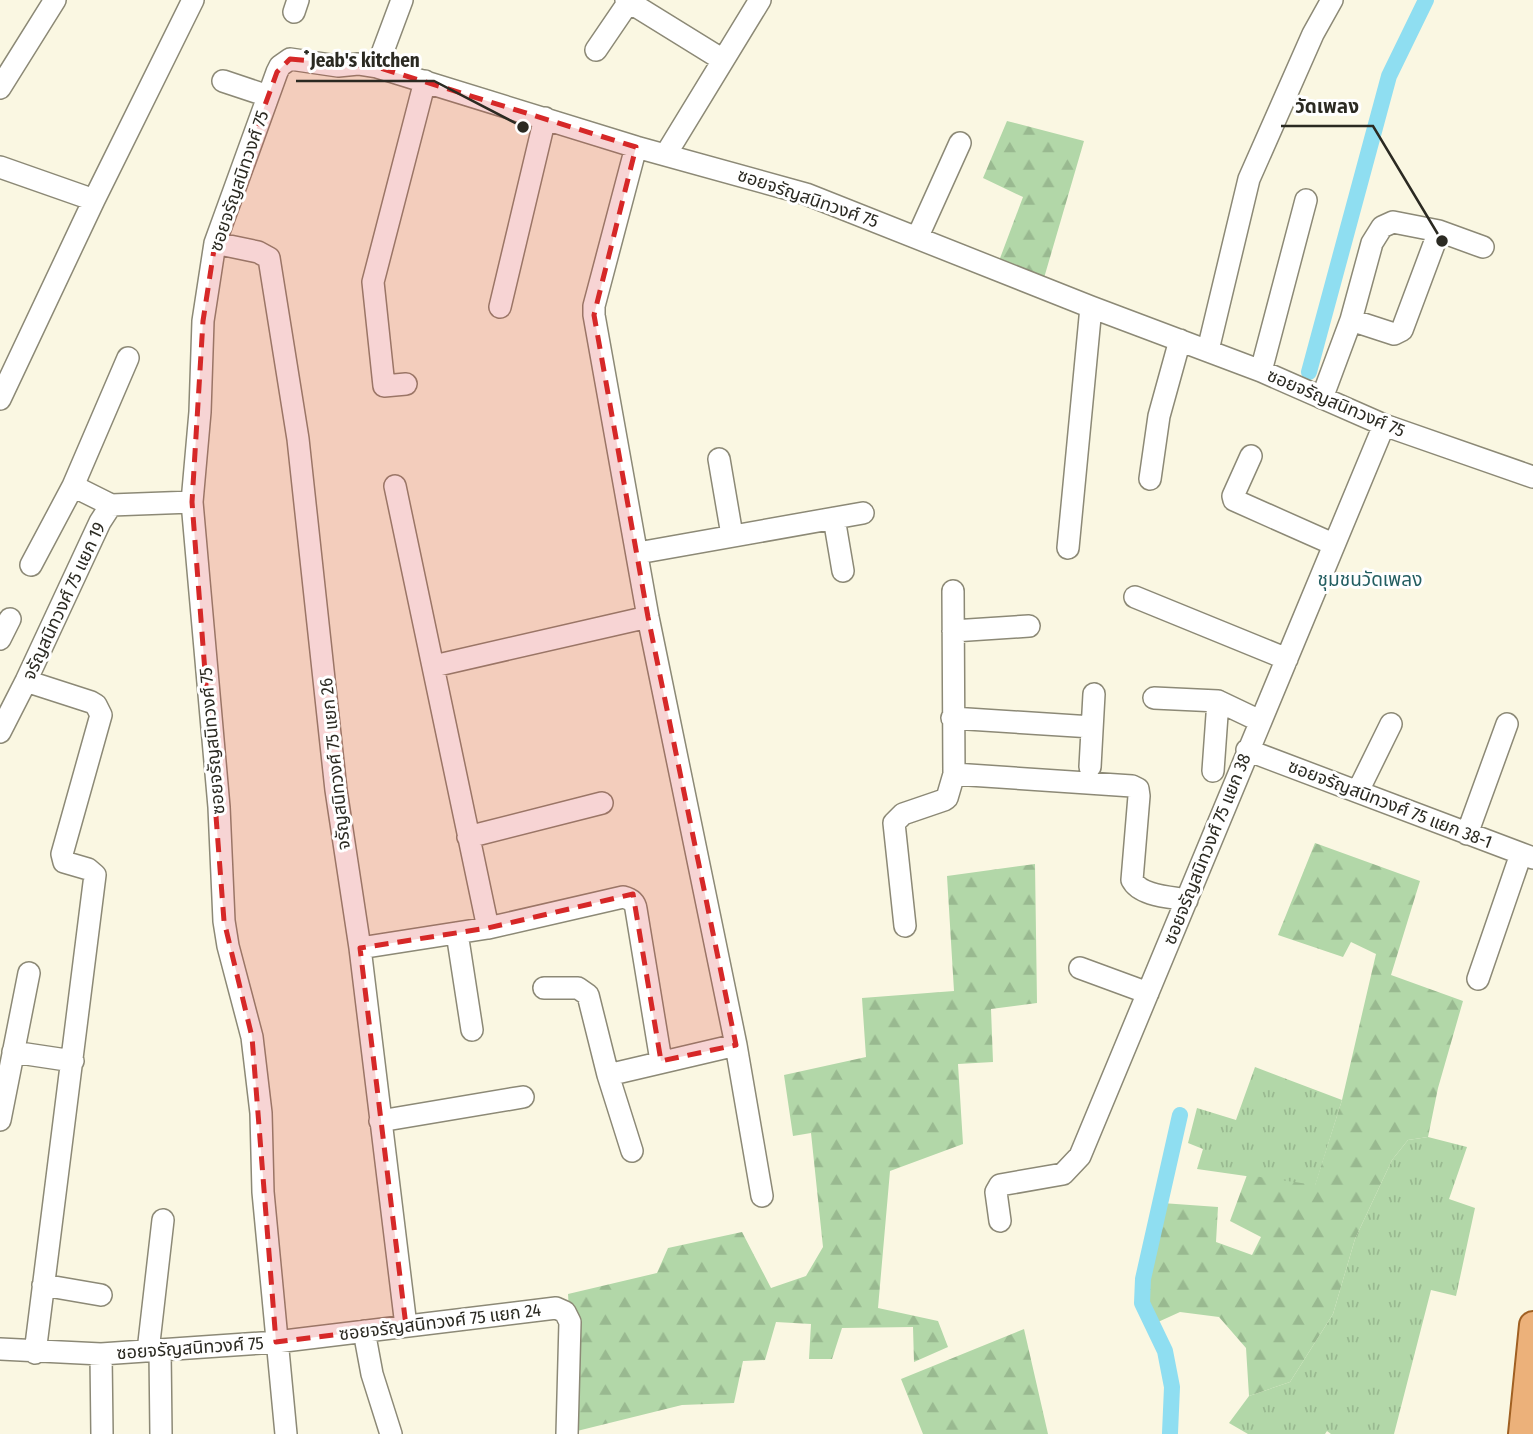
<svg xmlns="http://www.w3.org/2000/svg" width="1533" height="1434" viewBox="0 0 1533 1434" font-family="'Fira Sans Condensed','Noto Sans Thai',sans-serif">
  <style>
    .grass { fill: url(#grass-tufts) }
    .forest { fill: url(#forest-firs) }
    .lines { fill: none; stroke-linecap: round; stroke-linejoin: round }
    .canal { stroke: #8fdef1; stroke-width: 16 }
    .minor-casing { stroke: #8c8976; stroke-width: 24 }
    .major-casing { stroke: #a06022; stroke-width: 30 }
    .minor { stroke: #fff; stroke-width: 21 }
    .major { stroke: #ecb17a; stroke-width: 26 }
    .marked { fill: #d62828; fill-opacity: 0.2; stroke: #d62828; stroke-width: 5; stroke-dasharray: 14 9; stroke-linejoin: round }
    .labels { text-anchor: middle; stroke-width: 6; stroke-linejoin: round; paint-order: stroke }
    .street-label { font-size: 18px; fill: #2b2a22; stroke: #fff }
    .neighbourhood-label { font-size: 19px; fill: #235e61; stroke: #fff }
    .leader { fill: none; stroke: #2b2a22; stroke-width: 2.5 }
    .callout-dot { fill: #2b2a22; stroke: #fff; stroke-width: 2.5 }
    .callout-label { font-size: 19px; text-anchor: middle; font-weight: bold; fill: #2b2a22; stroke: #fff; stroke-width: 6; stroke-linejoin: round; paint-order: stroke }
  </style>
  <defs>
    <pattern id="grass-tufts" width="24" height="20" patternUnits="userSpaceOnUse" patternTransform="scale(1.75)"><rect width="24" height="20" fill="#b2d7a8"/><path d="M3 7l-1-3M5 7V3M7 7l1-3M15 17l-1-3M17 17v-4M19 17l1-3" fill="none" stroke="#99b990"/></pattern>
    <pattern id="forest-firs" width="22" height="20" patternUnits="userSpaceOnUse" patternTransform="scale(1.75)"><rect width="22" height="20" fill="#b2d7a8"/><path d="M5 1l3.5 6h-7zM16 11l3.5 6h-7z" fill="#99b990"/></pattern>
  </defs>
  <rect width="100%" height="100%" fill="#faf7e2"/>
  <path class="grass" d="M 1255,1067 L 1342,1100 L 1315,1186 L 1197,1169 L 1203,1149 L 1188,1143 L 1197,1108 L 1236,1120 Z
    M 1428,1137 L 1467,1147 L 1449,1199 L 1475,1208 L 1456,1296 L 1431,1290 L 1394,1434 L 1331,1434 L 1327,1431 L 1325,1434 L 1248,1434 L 1229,1423 L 1249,1396 L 1290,1382 L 1333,1314 L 1355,1239 L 1392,1160 L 1408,1140 Z"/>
  <path class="forest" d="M 1007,121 L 1084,141 L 1044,278 L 999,261 L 1023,197 L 983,178 Z
    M 1315,843 L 1420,881 L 1391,975 L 1463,1001 L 1438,1088 L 1428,1137 L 1408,1140 L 1392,1160 L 1355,1239 L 1333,1314 L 1290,1382 L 1249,1396 L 1246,1348 L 1219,1317 L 1180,1312 L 1158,1322 L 1144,1290 L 1162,1203 L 1218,1207 L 1216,1242 L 1252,1255 L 1261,1237 L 1230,1221 L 1247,1175 L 1315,1185 L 1342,1100 L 1376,954 L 1351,942 L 1343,957 L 1278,935 Z
    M 1035,864 L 1037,1003 L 991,1009 L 993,1062 L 958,1064 L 963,1144 L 890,1171 L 878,1308 L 938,1321 L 948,1347 L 914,1362 L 913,1327 L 842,1328 L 832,1359 L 809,1359 L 811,1324 L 776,1322 L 765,1360 L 743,1361 L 734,1403 L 682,1405 L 577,1431 L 568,1294 L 657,1273 L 668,1248 L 742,1232 L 771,1288 L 806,1276 L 823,1247 L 811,1133 L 793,1136 L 784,1075 L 866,1057 L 862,998 L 954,991 L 947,876 Z
    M 1024,1329 L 1048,1434 L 923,1434 L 901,1379 Z"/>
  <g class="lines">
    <path class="canal" d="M 1309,372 L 1389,76 L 1426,0
      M 1170,1433 L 1172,1387 L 1165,1351 L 1142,1303 L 1143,1279 L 1180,1115"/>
    <defs>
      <path id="minor" d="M 626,0 L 723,60
        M 294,12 L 298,0
        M 596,50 L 630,0
        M 377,67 L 402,0
        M 223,81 L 268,96
        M 0,88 L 55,0
        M 636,147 L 594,306 L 594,315 L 648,617 L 736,1045 L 762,1196
        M 666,154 L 760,0
        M 0,167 L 94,200
        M 918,236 L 960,143
        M 215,243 L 258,252 L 269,258 L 298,439 L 336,790 L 360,948 L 406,1326
        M 500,307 L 545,118
        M 1351,320 L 1394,334 L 1402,330 L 1439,231
        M 1208,350 L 1249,179 L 1313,34 L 1332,0
        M 1261,371 L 1306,200
        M 406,384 L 384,386 L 373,282 L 425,81
        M 1322,398 L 1351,320 L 1372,243 L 1382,227 L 1393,222 L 1439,231 L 1483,247
        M 0,399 L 94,200 L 193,0
        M 1251,456 L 1233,496 L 1234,500 L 1333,544
        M 719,459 L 732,535
        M 1150,479 L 1159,416 L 1180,340
        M 73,486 L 111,505
        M 395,486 L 488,928
        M 834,518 L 843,571
        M 1068,548 L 1091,307
        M 638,553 L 863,513
        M 31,565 L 73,486 L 128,358
        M 1135,597 L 1287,659
        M 953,631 L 1029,626
        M 0,639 L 10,619
        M 434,666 L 648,617
        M 26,681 L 91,702 L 96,705 L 101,715 L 62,854 L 64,862 L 88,869 L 95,875 L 35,1353
        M 1154,698 L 1218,701 L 1260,721
        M 952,718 L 1092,727
        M 0,732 L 26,681 L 100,522 L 111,505 L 192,502
        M 1247,750 L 1533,858
        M 1090,767 L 1094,694
        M 1213,771 L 1218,701
        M 954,774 L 1132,786 L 1138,789 L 1139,796 L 1132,880 C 1140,896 1171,897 1187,900
        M 1358,791 L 1391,724
        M 1467,834 L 1507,724
        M 468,837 L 602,803
        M 905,926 L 894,823 L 903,814 L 944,800 L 947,798 L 954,774 L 953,591
        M 457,933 L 472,1030
        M 360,948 L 488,928 L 623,897 C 631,899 635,902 636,909 L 661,1061
        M 1080,968 L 1148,993
        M 1478,979 L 1521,854
        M 544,988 L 578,988 L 588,995 L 608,1075 L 736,1045
        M 13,1052 L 73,1061
        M 608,1075 L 632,1151
        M 0,1120 L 29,973
        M 380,1121 L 523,1097
        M 1000,1221 L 996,1192 L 1000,1185 L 1063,1174 L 1080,1156 L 1384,425
        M 43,1285 L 101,1295
        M 364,1331 L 372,1374 L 391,1434
        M 0,1349 L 101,1354 L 276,1342 L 556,1308 L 565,1312 L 570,1322 L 567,1434
        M 160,1350 L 161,1434
        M 148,1351 L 163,1220
        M 101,1354 L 102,1434
        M 286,1434 L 263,1192 L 261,1113 L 252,1037 L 228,946 L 224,921 L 219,807 L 192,502 L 200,412 L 203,321 L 215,243 L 277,72 L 280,66 L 290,59 L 338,66 L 358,64 L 377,67 L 636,147 L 806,194 L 1091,307 L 1261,371 L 1384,425 L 1533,477"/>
      <path id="major" d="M 1522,1434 L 1533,1325"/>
    </defs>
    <use href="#minor" class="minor-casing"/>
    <use href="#major" class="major-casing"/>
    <use href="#minor" class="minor"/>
    <use href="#major" class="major"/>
  </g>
  <path class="marked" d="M 290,59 L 377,67 L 636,147 L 594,315 L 648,617 L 736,1045 L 661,1061 L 633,894 L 488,928 L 360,948 L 406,1326 L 276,1342 L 252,1037 L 224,921 L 192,502 L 203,321 L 215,243 L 277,72 Z"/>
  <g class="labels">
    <g class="street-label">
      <text transform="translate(239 181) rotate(-71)" y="6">ซอยจรัญสนิทวงศ์ 75</text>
      <text transform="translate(808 198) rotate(19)" y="6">ซอยจรัญสนิทวงศ์ 75</text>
      <text transform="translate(1336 403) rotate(23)" y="6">ซอยจรัญสนิทวงศ์ 75</text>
      <text transform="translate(64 601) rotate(-65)" y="6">จรัญสนิทวงศ์ 75 แยก 19</text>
      <text transform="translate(212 741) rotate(-95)" y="6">ซอยจรัญสนิทวงศ์ 75</text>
      <text transform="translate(335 764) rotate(-96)" y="6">จรัญสนิทวงศ์ 75 แยก 26</text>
      <text transform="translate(1390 804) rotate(21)" y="6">ซอยจรัญสนิทวงศ์ 75 แยก 38-1</text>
      <text transform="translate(1207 849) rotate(-68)" y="6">ซอยจรัญสนิทวงศ์ 75 แยก 38</text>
      <text transform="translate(440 1322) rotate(-7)" y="6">ซอยจรัญสนิทวงศ์ 75 แยก 24</text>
      <text transform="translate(190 1348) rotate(-4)" y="6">ซอยจรัญสนิทวงศ์ 75</text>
    </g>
    <g class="neighbourhood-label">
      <text x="1370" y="586">ชุมชนวัดเพลง</text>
    </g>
  </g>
  <path class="leader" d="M523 127L434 81H296M1442 241L1373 126H1281"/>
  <g class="callout-dot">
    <circle cx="523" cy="127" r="7"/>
    <circle cx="1442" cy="241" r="7"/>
  </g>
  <g class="callout-label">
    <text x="365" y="67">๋Jeab's kitchen</text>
    <text x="1327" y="113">วัดเพลง</text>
  </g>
</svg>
